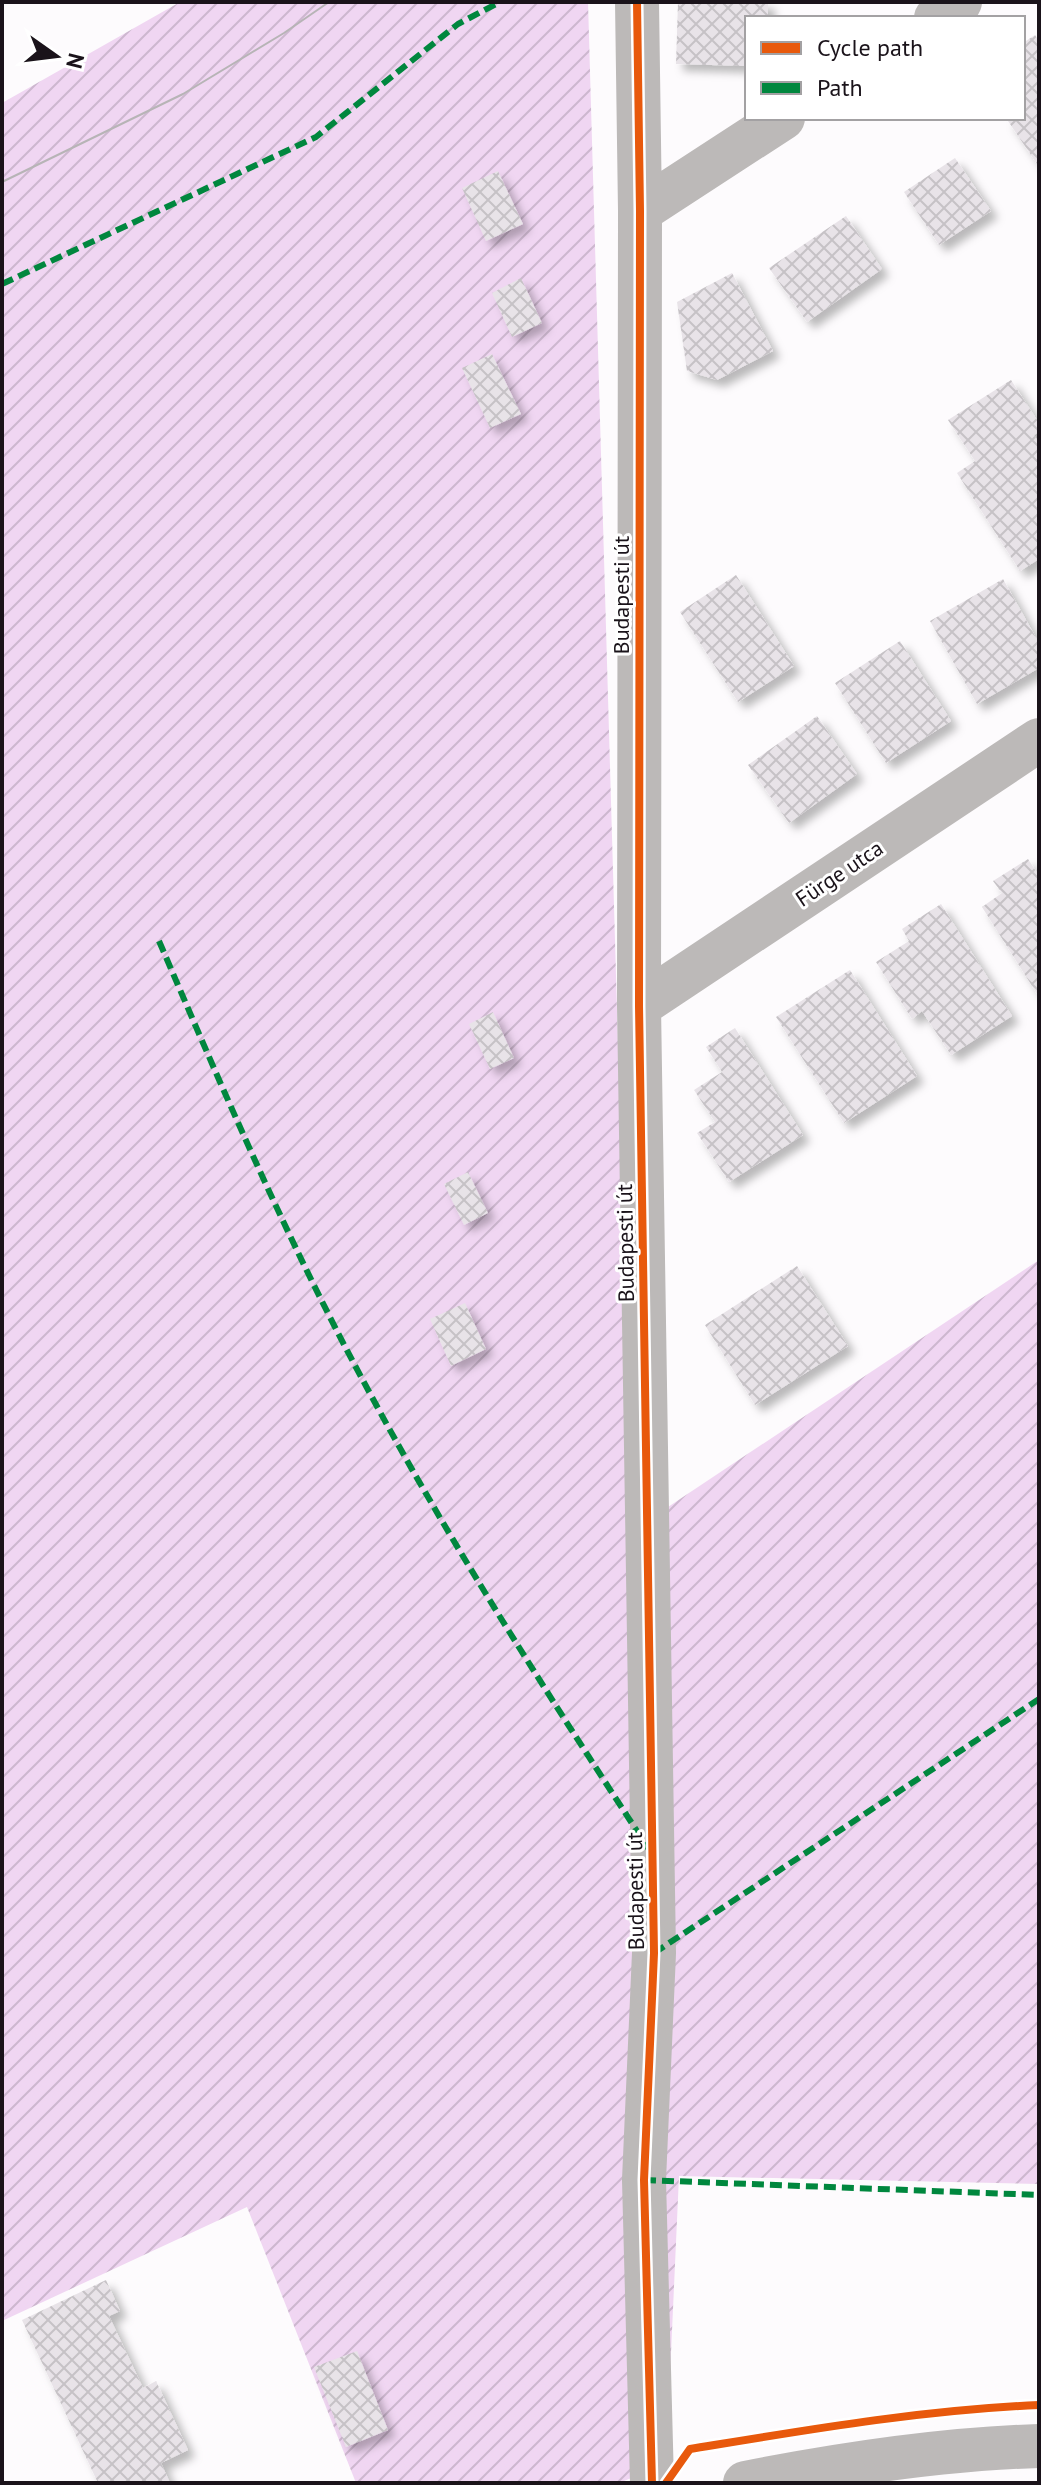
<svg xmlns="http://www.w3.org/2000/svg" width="1041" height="2485" viewBox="0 0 1041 2485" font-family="'PT Sans',sans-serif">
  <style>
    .garden { fill: url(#garden-furrows) }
    .building { fill: url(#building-cross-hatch); filter: url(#shadow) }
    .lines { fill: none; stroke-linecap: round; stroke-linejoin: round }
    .minor { stroke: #bcb9b8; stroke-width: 44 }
    .tram { stroke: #b7b4b6; stroke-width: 2 }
    .quiet { stroke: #00873e; stroke-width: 6; stroke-dasharray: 12 6; stroke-linecap: butt }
    .cycleway-casing { stroke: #fff; stroke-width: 13 }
    .cycleway { stroke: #e8590c; stroke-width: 8 }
    .labels { text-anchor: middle; stroke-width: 6; stroke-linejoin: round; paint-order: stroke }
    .street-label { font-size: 22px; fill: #1a131a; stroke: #fff }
  </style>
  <defs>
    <pattern id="garden-furrows" width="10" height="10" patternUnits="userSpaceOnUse" patternTransform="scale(2)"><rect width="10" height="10" fill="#f0d6f2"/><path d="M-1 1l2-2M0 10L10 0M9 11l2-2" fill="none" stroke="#cdb7cf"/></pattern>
    <pattern id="building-cross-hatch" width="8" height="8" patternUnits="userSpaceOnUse" patternTransform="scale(2)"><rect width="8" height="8" fill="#e8e3e8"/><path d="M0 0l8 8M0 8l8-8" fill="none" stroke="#c6c2c6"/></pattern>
    <filter id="shadow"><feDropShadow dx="7" dy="7" stdDeviation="4" flood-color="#0004"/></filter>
  </defs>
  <rect width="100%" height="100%" fill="#fdfbfd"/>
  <path class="garden" d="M 180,2 L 588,2 L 632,1531 L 1039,1260 L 1039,2184 L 679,2176 L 666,2464 L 619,2483 L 356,2483 L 247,2207 L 2,2321 L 2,103 Z"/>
  <path class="building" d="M 678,2 L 768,2 L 768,18 L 747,18 L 747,66 L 676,64 Z
    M 1035,35 L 1039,41 L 1039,167 L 1006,118 L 1023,118 L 1023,43 Z
    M 955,158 L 991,211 L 939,245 L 904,192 Z
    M 498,171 L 523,224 L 486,241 L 462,188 Z
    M 846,216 L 882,269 L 807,322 L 769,268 Z
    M 732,273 L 773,351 L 717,380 L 687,371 L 677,302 Z
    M 521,278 L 542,323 L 512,337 L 492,293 Z
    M 492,354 L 521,414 L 490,428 L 462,368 Z
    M 1011,380 L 1039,423 L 1039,432 L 1034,435 L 1039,443 L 1039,559 L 1020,571 L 957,473 L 975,461 L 948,420 Z
    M 736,575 L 794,666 L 738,702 L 680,612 Z
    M 1003,579 L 1039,643 L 1039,668 L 977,704 L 930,621 Z
    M 900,641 L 951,721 L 886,763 L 835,683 Z
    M 817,716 L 857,774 L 789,823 L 748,765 Z
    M 1028,859 L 1039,876 L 1039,997 L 982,907 L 1002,893 L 993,881 Z
    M 941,904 L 1012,1016 L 951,1055 L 922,1011 L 912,1019 L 876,962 L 909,941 L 902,929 Z
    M 850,970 L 917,1076 L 844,1123 L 776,1017 Z
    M 493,1012 L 514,1058 L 490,1069 L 469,1024 Z
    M 735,1028 L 803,1135 L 729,1182 L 697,1133 L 715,1122 L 694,1090 L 722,1072 L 706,1047 Z
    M 468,1172 L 488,1213 L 464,1225 L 444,1184 Z
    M 797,1266 L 848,1346 L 755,1405 L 705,1325 Z
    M 465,1303 L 486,1349 L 451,1366 L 430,1319 Z
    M 106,2280 L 120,2311 L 109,2316 L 143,2388 L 156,2381 L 188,2450 L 161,2463 L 170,2483 L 98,2483 L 22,2320 Z
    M 357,2351 L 388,2430 L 346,2447 L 314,2367 Z"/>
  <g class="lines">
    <path class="minor" d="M 637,2 L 640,211 L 639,1006 L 654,1953 L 644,2180 L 652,2483
      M 936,18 L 960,2
      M 640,211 L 783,118
      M 639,1006 L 1039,740
      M 745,2483 C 842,2464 940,2449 1039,2446"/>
    <path class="tram" d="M 2,182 L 183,94 L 284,33 L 329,2"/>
    <path class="quiet" d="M 2,284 L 316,137 L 458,24 L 500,2
      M 159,941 C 224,1092 288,1242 366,1386 C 452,1547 551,1699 650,1851
      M 654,1953 L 1039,1699
      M 644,2180 L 1039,2195"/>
    <defs>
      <path id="cycleway" d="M 637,2 L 640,211 L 639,1006 L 654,1953 L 644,2180 L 652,2483
        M 666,2483 L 690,2449 C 806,2430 921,2410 1039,2405"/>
    </defs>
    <use href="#cycleway" class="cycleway-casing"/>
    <use href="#cycleway" class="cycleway"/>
  </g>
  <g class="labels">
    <g class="street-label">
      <text transform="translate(621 595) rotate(-90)" y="8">Budapesti út</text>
      <text transform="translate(839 873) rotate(-34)" y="8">Fürge utca</text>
      <text transform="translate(625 1243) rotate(-91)" y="8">Budapesti út</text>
      <text transform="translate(635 1891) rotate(-91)" y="8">Budapesti út</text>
    </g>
  </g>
  <rect width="1041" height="2485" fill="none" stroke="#1a131a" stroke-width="8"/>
  <rect x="745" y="16" width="280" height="104" fill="#ffffff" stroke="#a3a1a3" stroke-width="2"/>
  <rect x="761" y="42" width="40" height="12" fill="#e8590c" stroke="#a3a1a3" stroke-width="2"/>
  <text x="817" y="56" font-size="24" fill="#1a131a">Cycle path</text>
  <rect x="761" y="82" width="40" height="12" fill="#00873e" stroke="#a3a1a3" stroke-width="2"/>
  <text x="817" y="96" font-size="24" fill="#1a131a">Path</text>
  <g transform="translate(56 56) rotate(104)" stroke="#ffffff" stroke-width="6" paint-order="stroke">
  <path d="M0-6L14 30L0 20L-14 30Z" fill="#1a131a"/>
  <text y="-12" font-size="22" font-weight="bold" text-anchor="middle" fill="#1a131a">N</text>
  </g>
</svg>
